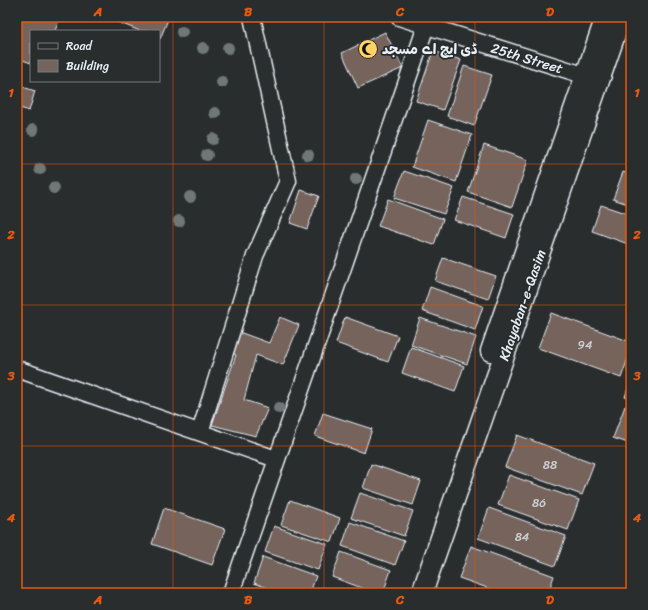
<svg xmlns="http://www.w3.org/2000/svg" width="648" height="610" viewBox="0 0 648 610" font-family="Sriracha,'Playpen Sans Arabic',sans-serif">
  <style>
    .building { fill: #75645b; stroke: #e8f1f8 }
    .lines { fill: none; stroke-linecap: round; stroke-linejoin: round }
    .minor-casing { stroke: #e8f1f8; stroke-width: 19 }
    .tertiary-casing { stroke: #e8f1f8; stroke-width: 23 }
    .minor { stroke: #2a2d2e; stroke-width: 16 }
    .tertiary { stroke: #2a2d2e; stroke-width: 20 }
    .tree { fill: #6f7876 }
    .grid { fill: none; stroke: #e8590c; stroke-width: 1; stroke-opacity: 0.55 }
    .labels { text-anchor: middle; stroke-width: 3.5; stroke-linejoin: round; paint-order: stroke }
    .number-label { font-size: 12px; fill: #cbced1 }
    .poi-label { font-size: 14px; font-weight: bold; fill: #e8f1f8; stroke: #2a2d2e; text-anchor: start }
    .street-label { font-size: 14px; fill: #e8f1f8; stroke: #2a2d2e }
    .neatline { fill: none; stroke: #e8590c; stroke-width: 1.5 }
    .grid-label { font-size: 13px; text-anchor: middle; font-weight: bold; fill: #e8590c }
  </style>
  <rect width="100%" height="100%" fill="#2a2d2e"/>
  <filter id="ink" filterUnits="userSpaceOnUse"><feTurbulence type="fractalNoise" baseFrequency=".025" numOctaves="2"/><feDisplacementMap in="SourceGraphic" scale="8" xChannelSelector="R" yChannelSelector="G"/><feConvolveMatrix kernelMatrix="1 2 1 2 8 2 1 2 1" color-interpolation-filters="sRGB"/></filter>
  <g filter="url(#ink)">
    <path class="building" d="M 22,17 L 60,17 L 55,31 L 31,31 L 31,63 L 17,58 L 17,33 Z
      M 105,17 L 169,17 L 160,39 L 159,31 L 140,31 Z
      M 385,32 L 403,68 L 358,88 L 342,53 Z
      M 433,51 L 461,60 L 443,110 L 416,101 Z
      M 464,66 L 492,75 L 474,126 L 447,116 Z
      M 17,85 L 35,91 L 29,111 L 17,107 Z
      M 428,120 L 472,135 L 456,182 L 412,167 Z
      M 484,145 L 528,160 L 512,207 L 468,192 Z
      M 404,171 L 454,188 L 444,214 L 394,198 Z
      M 623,172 L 631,175 L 631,205 L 613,199 Z
      M 301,190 L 319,196 L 307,229 L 290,223 Z
      M 463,197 L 514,214 L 506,238 L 454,220 Z
      M 388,199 L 443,219 L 434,245 L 378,226 Z
      M 601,205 L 631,215 L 631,245 L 592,231 Z
      M 443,258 L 496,276 L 488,299 L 435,281 Z
      M 430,287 L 483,306 L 475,330 L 422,311 Z
      M 551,313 L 631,342 L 631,350 L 621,378 L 538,348 Z
      M 280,317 L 299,325 L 283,365 L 256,355 L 244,400 L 268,408 L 256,436 L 212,425 L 236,355 L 231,352 L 239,332 L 269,343 Z
      M 345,317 L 398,336 L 388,362 L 336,343 Z
      M 420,318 L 476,337 L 467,364 L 411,345 Z
      M 411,347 L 464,366 L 455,392 L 402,373 Z
      M 631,379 L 631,399 L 625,397 Z
      M 625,406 L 631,408 L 631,444 L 613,438 Z
      M 323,413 L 372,429 L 364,453 L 315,436 Z
      M 517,435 L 594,463 L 582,495 L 505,467 Z
      M 371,464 L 421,481 L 413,505 L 363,488 Z
      M 509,475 L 579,500 L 568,530 L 498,505 Z
      M 360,493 L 413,511 L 404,536 L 351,518 Z
      M 290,500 L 340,518 L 332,542 L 281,525 Z
      M 164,508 L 225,529 L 212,565 L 152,544 Z
      M 489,508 L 566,536 L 555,566 L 478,538 Z
      M 350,522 L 404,541 L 395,565 L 342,546 Z
      M 274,526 L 327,544 L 318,570 L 265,552 Z
      M 471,546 L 554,576 L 548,593 L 502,593 L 459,578 Z
      M 341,552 L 391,570 L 383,593 L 376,593 L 332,577 Z
      M 263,557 L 316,576 L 310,593 L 282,593 L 254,583 Z"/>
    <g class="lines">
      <defs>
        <path id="minor" d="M 399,17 L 596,79
          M 17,369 L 276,459
          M 200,432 L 255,256 L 288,181 L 252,17
          M 231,593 L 426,26"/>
        <path id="tertiary" d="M 491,351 L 606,17
          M 422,593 L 621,17"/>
      </defs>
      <use href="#minor" class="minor-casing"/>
      <use href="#tertiary" class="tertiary-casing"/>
      <use href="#minor" class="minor"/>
      <use href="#tertiary" class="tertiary"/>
    </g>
    <g class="tree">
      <circle cx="182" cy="32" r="6"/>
      <circle cx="203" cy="48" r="6"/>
      <circle cx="228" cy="48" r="6"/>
      <circle cx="222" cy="82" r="6"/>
      <circle cx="215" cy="113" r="6"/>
      <circle cx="33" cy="130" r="6"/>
      <circle cx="213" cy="139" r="6"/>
      <circle cx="207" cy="155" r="6"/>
      <circle cx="308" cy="155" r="6"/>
      <circle cx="40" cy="169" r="6"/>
      <circle cx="356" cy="179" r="6"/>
      <circle cx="54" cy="188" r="6"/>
      <circle cx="190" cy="197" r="6"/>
      <circle cx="179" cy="221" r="6"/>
      <circle cx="279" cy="408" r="6"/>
    </g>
  </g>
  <path class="grid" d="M 173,17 L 173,593M 324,17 L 324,593M 475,17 L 475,593M 17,164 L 631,164M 17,305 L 631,305M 17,446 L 631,446"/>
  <defs>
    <symbol id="mosque-disc" viewBox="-11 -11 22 22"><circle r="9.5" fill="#ffd166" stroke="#2a2d2e"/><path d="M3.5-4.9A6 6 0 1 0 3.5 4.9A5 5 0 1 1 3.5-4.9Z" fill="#111"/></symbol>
  </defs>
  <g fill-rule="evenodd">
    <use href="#mosque-disc" x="357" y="38" width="22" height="22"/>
  </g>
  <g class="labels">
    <g class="number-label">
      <text x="585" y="349">94</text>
      <text x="550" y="469">88</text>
      <text x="539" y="507">86</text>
      <text x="522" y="541">84</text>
    </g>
    <g class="poi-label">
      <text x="382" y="54">ڈی ایچ اے مسجد</text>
    </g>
    <g class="street-label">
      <text transform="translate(527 58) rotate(17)" y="5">25th Street</text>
      <text transform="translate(522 305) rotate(-71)" y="5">Khayaban-e-Qasim</text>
    </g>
  </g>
  <rect width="648" height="610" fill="none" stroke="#2a2d2e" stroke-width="44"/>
  <rect x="30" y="30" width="130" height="52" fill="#2a2d2e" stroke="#767b7f"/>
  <rect x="38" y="43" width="20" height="6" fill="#2a2d2e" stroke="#767b7f"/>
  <text x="66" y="50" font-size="12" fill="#e8f1f8">Road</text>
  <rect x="38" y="60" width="20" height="12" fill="#75645b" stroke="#767b7f"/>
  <text x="66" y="70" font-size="12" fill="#e8f1f8">Building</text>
  <rect x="22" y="22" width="604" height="566" class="neatline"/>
  <g class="grid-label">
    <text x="98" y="16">A</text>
    <text x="248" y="16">B</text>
    <text x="400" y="16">C</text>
    <text x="550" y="16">D</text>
    <text x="11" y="97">1</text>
    <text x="637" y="97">1</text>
    <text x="11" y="239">2</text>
    <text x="637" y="239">2</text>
    <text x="11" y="380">3</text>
    <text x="637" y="380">3</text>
    <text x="11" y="522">4</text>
    <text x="637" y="522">4</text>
    <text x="98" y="604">A</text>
    <text x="248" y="604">B</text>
    <text x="400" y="604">C</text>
    <text x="550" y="604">D</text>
  </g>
</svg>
